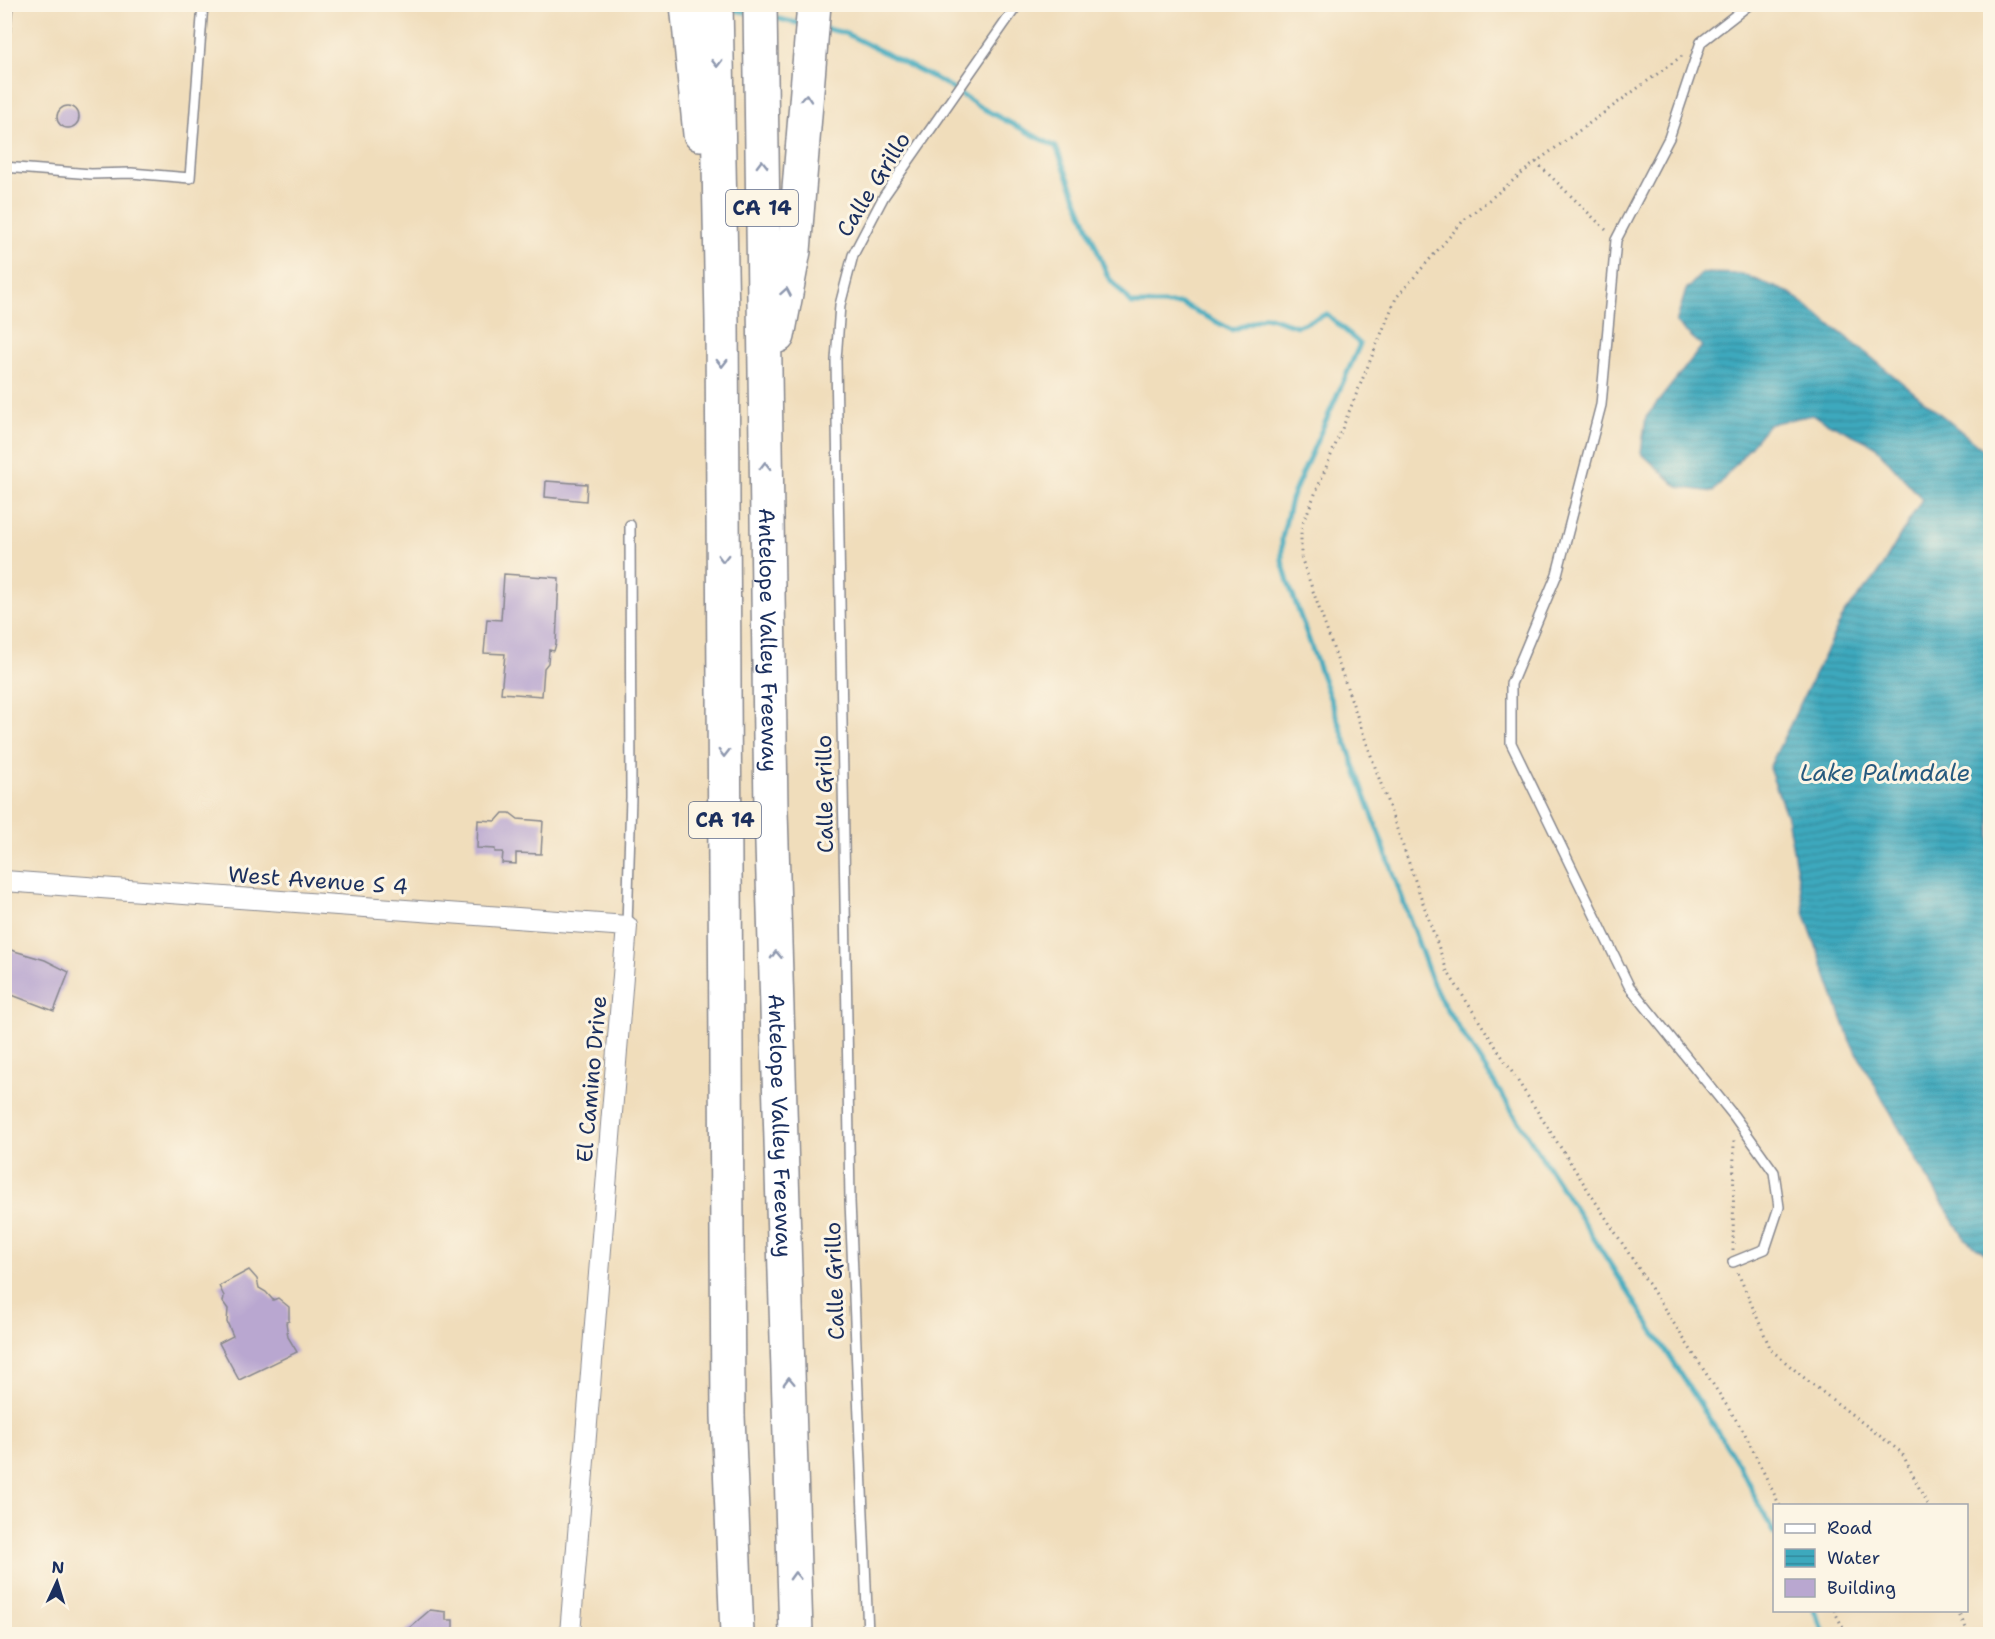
<svg xmlns="http://www.w3.org/2000/svg" width="1995" height="1639" viewBox="0 0 1995 1639" font-family="'Shantell Sans',sans-serif">
  <style>
    .water { fill: url(#water-rules); stroke: #2c6c8e; stroke-width: 1.5 }
    .lines { fill: none; stroke-linecap: round; stroke-linejoin: round }
    .stream { stroke: #3da9bd; stroke-width: 5 }
    .building { fill: #b9a7d0 }
    .lane-casing { stroke: #86868c; stroke-width: 12 }
    .street-casing { stroke: #86868c; stroke-width: 22 }
    .highway-casing { stroke: #86868c; stroke-width: 36 }
    .path { stroke: #86868c; stroke-width: 3; stroke-dasharray: 1.5 4.5; stroke-linecap: butt }
    .lane { stroke: #fff; stroke-width: 9 }
    .street { stroke: #fff; stroke-width: 20 }
    .highway { stroke: #fff; stroke-width: 33 }
    .oneway { stroke: #8d97ae }
    .labels { text-anchor: middle; stroke-width: 6; stroke-linejoin: round; paint-order: stroke }
    .shield { fill: #fcf5e5; stroke: #5e6a86; stroke-width: 1.5 }
    .shield-label { font-size: 21px; font-weight: bold; fill: #1b2f5e }
    .street-label { font-size: 22px; fill: #1b2f5e; stroke: #fcf5e5 }
    .water-label { font-size: 24px; font-style: italic; fill: #275a7f; stroke: #fcf5e5 }
  </style>
  <defs>
    <pattern id="water-rules" width="6" height="5" patternUnits="userSpaceOnUse" patternTransform="scale(1.5)"><rect width="6" height="5" fill="#3da9bd"/><path d="M0 2.5h6" fill="none" stroke="#328a9d"/></pattern>
  </defs>
  <rect width="100%" height="100%" fill="#fcf5e5"/>
  <filter id="ink" filterUnits="userSpaceOnUse"><feTurbulence type="fractalNoise" baseFrequency=".0167" numOctaves="2"/><feDisplacementMap in="SourceGraphic" scale="12" xChannelSelector="R" yChannelSelector="G"/><feConvolveMatrix kernelMatrix="1 2 1 2 8 2 1 2 1" color-interpolation-filters="sRGB"/></filter>
  <filter id="wash" filterUnits="userSpaceOnUse"><feTurbulence type="fractalNoise" baseFrequency=".008" numOctaves="4" result="noise"/><feDisplacementMap in="SourceGraphic" scale="24" xChannelSelector="R" yChannelSelector="G"/><feGaussianBlur stdDeviation="1.35" result="paint"/><feColorMatrix in="noise" values="0 0 0 0 0 0 0 0 0 0 0 0 0 0 0 0 0 1.4 0 .05"/><feComposite in="paint" operator="in"/></filter>
  <g filter="url(#wash)">
    <rect width="100%" height="100%" fill="#f0ddbb"/>
    <path class="water" d="M 1702,273 L 1742,274 L 1790,293 L 1860,348 L 1990,455 L 1990,1257 L 1965,1239 L 1923,1171 L 1850,1041 L 1805,915 L 1787,817 L 1769,768 L 1845,612 L 1877,575 L 1922,499 L 1874,445 L 1812,415 L 1769,424 L 1713,492 L 1678,487 L 1641,453 L 1646,417 L 1702,346 L 1676,323 L 1686,290 Z"/>
    <g class="lines">
      <path class="stream" d="M 726,8 L 749,13
        M 770,17 L 802,24
        M 823,28 L 845,33 L 942,82 L 980,107 L 1056,147 L 1108,277 L 1132,304 L 1182,304 L 1232,330 L 1266,316 L 1297,326 L 1327,314 L 1360,344 L 1291,499 L 1282,538 L 1282,561 L 1288,582 L 1432,981 L 1441,1000 L 1739,1465 L 1774,1534
        M 1814,1610 L 1826,1634"/>
    </g>
    <g id="blocks">
      <path class="building" d="M57 117a11 11 0 1 1 22 0a11 11 0 1 1-22 0Z
        M 546,481 L 587,484 L 586,501 L 545,497 Z
        M 504,574 L 559,578 L 556,644 L 554,651 L 549,650 L 548,663 L 544,668 L 542,696 L 501,693 L 505,654 L 484,653 L 487,619 L 501,620 Z
        M 503,813 L 510,813 L 518,819 L 543,821 L 541,854 L 516,853 L 516,864 L 502,863 L 503,852 L 495,852 L 495,849 L 477,848 L 478,820 L 496,821 Z
        M 4,948 L 45,960 L 69,972 L 54,1011 L 4,992 Z
        M 249,1270 L 257,1279 L 259,1288 L 266,1292 L 273,1300 L 278,1298 L 289,1307 L 289,1321 L 286,1322 L 288,1337 L 297,1352 L 239,1380 L 219,1343 L 233,1336 L 227,1322 L 228,1309 L 223,1302 L 224,1296 L 219,1286 Z
        M 430,1610 L 446,1612 L 446,1620 L 453,1620 L 453,1635 L 401,1635 Z"/>
    </g>
  </g>
  <g filter="url(#ink)">
    <use href="#blocks" fill-opacity="0" stroke="#86868c" stroke-width="1.5"/>
    <g class="lines">
      <defs>
        <path id="lane" d="M 4,43 L 8,4
          M 4,167 L 91,174 L 131,173 L 190,178 L 203,4
          M 627,926 L 631,797 L 630,525
          M 1733,1262 L 1765,1249 L 1779,1207 L 1774,1172 L 1734,1116 L 1629,986 L 1511,743 L 1511,684 L 1557,574 L 1601,405 L 1616,240 L 1669,138 L 1701,42 L 1750,4
          M 868,1634 L 850,1201 L 836,360 L 840,305 L 853,255 L 884,196 L 1018,4"/>
        <path id="street" d="M 4,881 L 627,926 L 570,1634"/>
        <g id="highway">
          <path d="M 687,4 L 700,134"/>
          <path d="M 716,4 L 722,322 L 728,1416 L 737,1634"/>
          <path id="s1" d="M 760,4 L 771,811 L 796,1634"/>
          <path d="M 778,336 L 794,251 L 814,4"/>
        </g>
      </defs>
      <use href="#lane" class="lane-casing"/>
      <use href="#street" class="street-casing"/>
      <use href="#highway" class="highway-casing"/>
      <path class="path" d="M 1682,56 L 1536,162 L 1464,220 L 1396,298 L 1301,528 L 1301,557 L 1447,971 L 1745,1434 L 1780,1506
        M 1536,162 L 1606,230
        M 1733,1250 L 1734,1139
        M 1738,1273 L 1771,1350 L 1808,1381 L 1902,1453 L 1928,1506
        M 1834,1610 L 1846,1634
        M 1957,1610 L 1969,1634"/>
      <use href="#lane" class="lane"/>
      <use href="#street" class="street"/>
      <use href="#highway" class="highway"/>
    </g>
    <defs><path id="oneway-chevron" d="M-2-3.5L2.5 0L-2 3.5" fill="none" stroke-width="1.6" stroke-linecap="round" stroke-linejoin="round" transform="scale(1.5)"/></defs>
    <g class="oneway">
      <use href="#oneway-chevron" transform="translate(717 63) rotate(89)"/>
      <use href="#oneway-chevron" transform="translate(806 98) rotate(-85)"/>
      <use href="#oneway-chevron" transform="translate(762 164) rotate(-91)"/>
      <use href="#oneway-chevron" transform="translate(786 292) rotate(-80)"/>
      <use href="#oneway-chevron" transform="translate(722 363) rotate(90)"/>
      <use href="#oneway-chevron" transform="translate(765 466) rotate(-91)"/>
      <use href="#oneway-chevron" transform="translate(723 558) rotate(90)"/>
      <use href="#oneway-chevron" transform="translate(724 753) rotate(90)"/>
      <use href="#oneway-chevron" transform="translate(776 955) rotate(-92)"/>
      <use href="#oneway-chevron" transform="translate(789 1381) rotate(-92)"/>
      <use href="#oneway-chevron" transform="translate(795 1576) rotate(-92)"/>
    </g>
  </g>
  <g class="labels">
    <g class="shield">
      <rect x="726" y="190" width="72" height="36" rx="4.5"/>
      <rect x="689" y="802" width="72" height="36" rx="4.5"/>
    </g>
    <g class="shield-label">
      <text x="762" y="215">CA 14</text>
      <text x="725" y="827">CA 14</text>
    </g>
    <g class="street-label">
      <text transform="translate(873 184) rotate(-58)" y="8">Calle Grillo</text>
      <text dy="8" stroke="none"><textPath href="#s1" startOffset="636">Antelope Valley Freeway</textPath></text>
      <text transform="translate(824 794) rotate(-91)" y="8">Calle Grillo</text>
      <text transform="translate(318 880) rotate(4)" y="8">West Avenue S 4</text>
      <text transform="translate(591 1079) rotate(-85)" y="8">El Camino Drive</text>
      <text dy="8" stroke="none"><textPath href="#s1" startOffset="1122">Antelope Valley Freeway</textPath></text>
      <text transform="translate(834 1281) rotate(-92)" y="8">Calle Grillo</text>
    </g>
    <g class="water-label">
      <text x="1885" y="781">Lake Palmdale</text>
    </g>
  </g>
  <rect width="1995" height="1639" fill="none" stroke="#fcf5e5" stroke-width="24"/>
  <rect x="1773" y="1504" width="195" height="108" fill="#fcf5e5" stroke="#a2a6af" stroke-width="1.5"/>
  <rect x="1785" y="1524" width="30" height="9" fill="#ffffff" stroke="#a2a6af" stroke-width="1.5"/>
  <text x="1827" y="1534" font-size="18" fill="#1b2f5e">Road</text>
  <rect x="1785" y="1549" width="30" height="18" fill="url(#water-rules)" stroke="#a2a6af" stroke-width="1.5"/>
  <text x="1827" y="1564" font-size="18" fill="#1b2f5e">Water</text>
  <rect x="1785" y="1579" width="30" height="18" fill="#b9a7d0" stroke="#a2a6af" stroke-width="1.5"/>
  <text x="1827" y="1594" font-size="18" fill="#1b2f5e">Building</text>
  <g transform="translate(57 1582) rotate(4)" stroke="#fcf5e5" stroke-width="4.5" paint-order="stroke">
  <path d="M0-4.5L10 22L0 15L-10 22Z" fill="#1b2f5e"/>
  <text y="-9" font-size="16" font-weight="bold" text-anchor="middle" fill="#1b2f5e">N</text>
  </g>
</svg>
